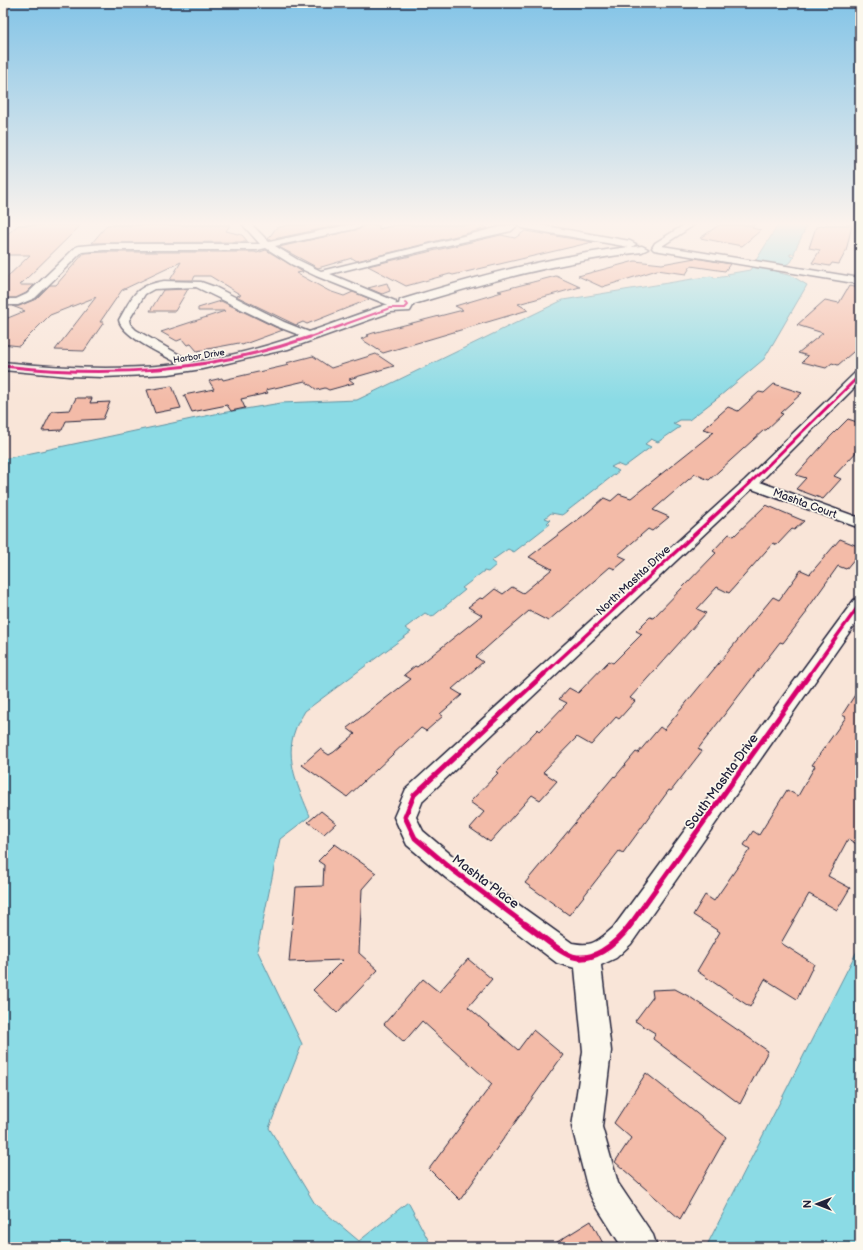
<svg xmlns="http://www.w3.org/2000/svg" width="863" height="1250" viewBox="0 0 863 1250" font-family="'Balsamiq Sans',sans-serif">
  <style>
    .water { fill: #8bdbe5; stroke: #6191a1 }
    .building { fill: #f3bba8; stroke: #22223b }
    .lines { fill: none; stroke-linecap: round; stroke-linejoin: round }
    .street-casing { stroke: #22223b; stroke-width: 3 }
    .secondary-casing { stroke: #22223b; stroke-width: 3 }
    .street { fill: #fbf7ec; fill-rule: evenodd }
    .secondary { fill: #fbf7ec; fill-rule: evenodd }
    .cycleway-far4-casing { stroke: #fbf7ec; stroke-width: 3.5 }
    .cycleway-far3-casing { stroke: #fbf7ec; stroke-width: 5 }
    .cycleway-far2-casing { stroke: #fbf7ec; stroke-width: 6 }
    .cycleway-far1-casing { stroke: #fbf7ec; stroke-width: 8 }
    .cycleway-casing { stroke: #fbf7ec; stroke-width: 9 }
    .cycleway-far4 { stroke: #d6006c; stroke-width: 2 }
    .cycleway-far3 { stroke: #d6006c; stroke-width: 3 }
    .cycleway-far2 { stroke: #d6006c; stroke-width: 3.5 }
    .cycleway-far1 { stroke: #d6006c; stroke-width: 5 }
    .cycleway { stroke: #d6006c; stroke-width: 6 }
    .labels { text-anchor: middle; stroke-width: 3.5; stroke-linejoin: round; paint-order: stroke }
    .far-street-label { font-size: 9px; fill: #22223b; stroke: #fbf7ec }
    .street-label { font-size: 11px; fill: #22223b; stroke: #fbf7ec }
    .near-street-label { font-size: 13px; fill: #22223b; stroke: #fbf7ec }
  </style>
  <rect width="100%" height="100%" fill="#f9e5d8"/>
  <filter id="ink" filterUnits="userSpaceOnUse"><feTurbulence type="fractalNoise" baseFrequency=".025" numOctaves="2"/><feDisplacementMap in="SourceGraphic" scale="8" xChannelSelector="R" yChannelSelector="G"/><feConvolveMatrix kernelMatrix="1 2 1 2 8 2 1 2 1" color-interpolation-filters="sRGB"/></filter>
  <g filter="url(#ink)">
    <path class="water" d="M 778,225 L 810,225 L 806,226 C 803,236 797,244 794,253 L 795,254 L 790,254 L 790,256 L 794,257 L 791,262 L 779,268 L 780,273 L 792,276 L 807,285 L 764,359 L 720,396 L 689,420 L 680,420 L 673,424 L 680,427 L 658,442 L 651,439 L 645,444 L 651,447 L 624,467 L 617,464 L 611,467 L 619,471 L 562,515 L 551,513 L 545,518 L 550,520 L 547,523 L 550,524 L 514,552 L 508,549 L 491,561 L 496,565 L 488,572 L 484,571 L 462,588 L 465,590 L 432,617 L 425,613 L 405,628 L 411,632 L 305,711 C 302,717 297,723 295,730 C 284,759 299,789 310,816 L 280,839 L 257,950 L 302,1044 L 269,1128 L 315,1204 L 359,1241 L 408,1202 L 432,1247 L 3,1247 L 3,705 C 11,699 8,694 3,688 L 3,459 L 215,414 L 281,403 L 357,400 L 563,300 L 711,276 L 714,278 L 729,276 L 727,274 L 750,270 Z
      M 860,945 L 860,1247 L 706,1247 Z"/>
    <path class="building" d="M 18,225 L 81,225 L 20,285 L 34,285 L 26,293 L 16,298 L 3,298 L 3,281 L 30,255 L 3,255 L 3,238 Z
      M 107,225 L 230,225 L 226,231 L 242,235 L 248,242 L 92,243 Z
      M 288,225 L 340,225 L 269,240 L 268,239 L 276,228 Z
      M 364,225 L 379,225 L 379,229 L 395,225 L 481,225 L 488,228 L 357,261 L 352,258 L 318,268 L 279,247 L 359,229 Z
      M 719,225 L 755,225 L 752,228 L 761,230 L 742,246 L 700,238 Z
      M 826,225 L 852,225 L 846,251 L 839,264 L 832,263 L 830,266 L 812,263 L 820,250 L 809,248 L 816,227 Z
      M 525,231 L 593,242 L 453,275 L 450,274 L 406,286 L 368,266 L 501,235 L 515,238 Z
      M 266,250 L 303,272 L 296,273 L 329,291 L 344,296 L 353,292 L 370,299 L 307,324 L 303,322 L 296,325 L 236,296 L 241,295 L 210,276 L 195,276 L 193,280 L 170,280 L 181,262 L 122,290 L 100,322 L 104,322 L 84,351 L 55,350 L 96,297 L 50,315 L 19,346 L 3,344 L 3,320 L 25,311 L 12,306 L 19,306 L 36,299 L 50,285 L 56,285 L 84,253 L 104,252 L 255,252 L 257,253 Z
      M 695,258 L 730,264 L 725,271 L 691,266 L 686,274 L 657,270 L 602,287 L 578,276 L 635,261 L 662,264 Z
      M 556,276 L 580,287 L 518,304 L 528,310 L 383,353 L 361,339 L 369,336 L 367,335 L 373,333 L 463,310 L 455,306 L 502,292 L 498,291 Z
      M 387,283 L 390,291 L 382,294 L 368,288 Z
      M 849,286 L 860,288 L 860,346 L 838,365 L 832,363 L 826,368 L 802,362 L 808,356 L 798,353 L 823,333 L 797,325 L 825,300 L 839,303 Z
      M 188,289 L 175,311 L 150,311 L 163,290 Z
      M 221,301 L 275,327 L 283,330 L 242,345 L 239,343 L 197,351 L 191,344 L 187,345 L 182,339 L 177,341 L 161,332 L 225,311 L 198,311 L 198,308 Z
      M 376,354 L 394,366 L 349,379 L 354,383 L 329,390 L 325,388 L 317,390 L 305,381 L 266,390 L 268,393 L 241,399 L 245,408 L 231,411 L 227,405 L 192,412 L 184,395 L 214,389 L 209,381 L 222,378 L 223,380 L 289,365 L 286,363 L 313,356 L 331,368 Z
      M 774,384 L 802,393 L 780,413 L 783,414 L 766,430 L 764,430 L 709,480 L 695,474 L 653,510 L 669,517 L 652,531 L 648,529 L 618,555 L 627,559 L 615,569 L 610,567 L 548,621 L 529,611 L 494,641 L 476,657 L 483,662 L 452,689 L 462,695 L 440,714 L 443,716 L 426,731 L 421,728 L 347,797 L 302,765 L 320,749 L 329,755 L 334,752 L 355,734 L 347,728 L 411,679 L 404,675 L 415,666 L 417,667 L 482,615 L 468,607 L 480,598 L 483,599 L 495,589 L 503,594 L 512,587 L 523,593 L 552,569 L 529,557 L 588,512 L 604,498 L 611,501 L 619,494 L 631,498 L 714,432 L 703,429 L 728,407 L 738,411 L 759,392 L 764,393 Z
      M 172,386 L 181,408 L 155,413 L 147,390 Z
      M 76,398 L 92,398 L 90,403 L 110,402 L 103,419 L 66,421 L 62,430 L 42,431 L 52,411 L 70,410 Z
      M 848,419 L 860,423 L 860,448 L 834,476 L 841,479 L 823,499 L 796,489 L 806,478 L 796,475 L 830,437 Z
      M 766,505 L 804,521 L 794,530 L 792,529 L 777,545 L 773,543 L 729,593 L 717,587 L 697,609 L 706,613 L 630,698 L 635,701 L 619,719 L 616,717 L 591,745 L 577,737 L 543,772 L 557,781 L 540,800 L 532,795 L 490,842 L 470,828 L 484,812 L 470,802 L 498,773 L 496,772 L 538,729 L 540,731 L 567,703 L 559,699 L 569,688 L 578,693 L 609,661 L 613,663 L 642,634 L 636,631 L 650,617 L 653,618 L 716,553 L 713,551 L 729,534 L 734,536 Z
      M 840,539 L 860,547 L 860,552 L 846,569 L 838,566 L 806,611 L 807,612 L 783,643 L 780,642 L 698,749 L 702,751 L 671,791 L 669,790 L 623,853 L 619,851 L 569,915 L 525,883 L 614,776 L 615,777 L 636,752 L 638,753 L 660,727 L 664,730 L 773,597 L 779,600 L 801,570 L 810,574 Z
      M 860,687 L 860,846 L 848,839 L 828,876 L 850,888 L 837,910 L 809,894 L 781,943 L 814,964 L 797,999 L 765,979 L 750,1007 L 697,971 L 720,932 L 693,915 L 705,895 L 714,901 L 750,849 L 744,845 L 753,831 L 759,835 L 787,790 L 798,796 L 815,766 L 812,765 L 846,717 L 842,715 Z
      M 321,811 L 336,823 L 324,834 L 308,822 Z
      M 335,844 L 376,873 L 362,889 L 359,953 L 378,970 L 337,1013 L 313,990 L 343,960 L 289,962 L 296,887 L 323,886 L 324,865 L 318,861 Z
      M 468,959 L 492,979 L 468,1007 L 518,1050 L 533,1030 L 563,1055 L 460,1200 L 429,1169 L 492,1084 L 422,1021 L 404,1042 L 384,1024 L 423,979 L 439,992 Z
      M 675,989 L 690,997 L 768,1051 L 740,1104 L 653,1039 L 655,1033 L 635,1021 L 653,997 L 652,990 Z
      M 646,1073 L 726,1137 L 680,1219 L 615,1162 L 631,1138 L 614,1123 Z
      M 591,1221 L 605,1247 L 549,1247 Z"/>
    <g class="lines">
      <defs>
        <path id="street" d="M 3,225 L 9,225 L 3,229 Z
          M 243,225 L 252,225 L 269,242 L 347,225 L 363,225 L 359,228 L 275,246 L 298,260 L 321,271 L 508,225 L 518,225 L 511,231 L 431,249 L 330,274 L 395,301 L 396,303 L 395,305 L 391,306 L 316,276 L 291,264 L 266,248 L 257,250 L 104,250 L 82,252 L 35,298 L 18,305 L 3,305 L 3,299 L 16,299 L 27,294 L 76,247 L 79,246 L 104,244 L 260,244 Z
          M 684,225 L 694,225 L 662,246 L 860,278 L 860,284 L 654,250 L 652,248 L 655,243 Z
          M 164,281 L 201,282 L 215,287 L 284,322 L 314,334 L 316,336 L 310,339 L 276,326 L 196,287 L 154,289 L 145,294 L 129,320 L 130,324 L 136,330 L 199,366 L 197,369 L 189,369 C 173,359 122,338 119,320 C 133,296 134,286 164,281 Z
          M 860,371 L 860,382 L 760,482 L 860,518 L 860,528 L 752,489 L 423,800 L 416,817 L 423,831 L 462,864 L 572,943 C 594,947 597,941 613,928 L 854,600 L 860,598 L 860,617 L 631,944 L 616,958 L 601,965 L 611,1051 L 602,1127 L 618,1183 L 653,1235 L 657,1247 L 622,1247 L 593,1201 L 588,1190 L 572,1127 L 583,1051 L 575,968 L 557,963 L 446,878 L 407,845 L 394,817 L 406,789 L 745,480 L 856,372 Z"/>
        <path id="secondary" d="M 517,225 L 540,225 L 630,241 L 636,244 L 632,247 L 642,246 L 648,249 L 642,252 C 564,261 489,281 414,304 L 410,311 L 391,312 L 288,349 L 202,369 L 169,374 L 103,377 L 69,376 L 3,370 L 3,362 C 80,370 159,372 235,354 C 287,342 335,322 385,305 L 399,304 L 400,300 C 475,277 551,256 629,247 L 522,228 Z"/>
      </defs>
      <use href="#street" class="street-casing"/>
      <use href="#secondary" class="secondary-casing"/>
      <use href="#street" class="street"/>
      <use href="#secondary" class="secondary"/>
      <defs>
        <path id="cycleway-far4" d="M 307,338 L 390,308 L 405,308 L 408,305 L 405,303"/>
        <path id="cycleway-far3" d="M 3,366 C 110,378 208,372 310,337
          M 749,484 L 860,375"/>
        <path id="cycleway-far2" d="M 543,675 L 750,483
          M 809,675 L 860,604"/>
        <path id="cycleway-far1" d="M 526,925 L 454,871 L 415,838 L 405,817 L 414,795 L 544,674
          M 630,925 L 810,674"/>
        <path id="cycleway" d="M 525,924 C 538,933 551,945 565,953 C 590,968 617,943 631,924"/>
      </defs>
      <use href="#cycleway-far4" class="cycleway-far4-casing"/>
      <use href="#cycleway-far3" class="cycleway-far3-casing"/>
      <use href="#cycleway-far2" class="cycleway-far2-casing"/>
      <use href="#cycleway-far1" class="cycleway-far1-casing"/>
      <use href="#cycleway" class="cycleway-casing"/>
      <use href="#cycleway-far4" class="cycleway-far4"/>
      <use href="#cycleway-far3" class="cycleway-far3"/>
      <use href="#cycleway-far2" class="cycleway-far2"/>
      <use href="#cycleway-far1" class="cycleway-far1"/>
      <use href="#cycleway" class="cycleway"/>
    </g>
  </g>
  <linearGradient id="sky" x2="0" y2="1"><stop stop-color="#83c4e7"/><stop offset="0.56" stop-color="#fcf3ed"/><stop offset="1" stop-color="#fcf3ed" stop-opacity="0"/></linearGradient>
  <rect width="863" height="400" fill="url(#sky)"/>
  <g class="labels">
    <g class="far-street-label">
      <text transform="translate(199 356) rotate(-9)" y="3">Harbor Drive</text>
    </g>
    <g class="street-label">
      <text transform="translate(805 503) rotate(20)" y="4">Mashta Court</text>
      <text transform="translate(633 580) rotate(-43)" y="4">North Mashta Drive</text>
    </g>
    <g class="near-street-label">
      <text transform="translate(721 781) rotate(-54)" y="5">South Mashta Drive</text>
      <text transform="translate(486 881) rotate(37)" y="5">Mashta Place</text>
    </g>
  </g>
  <rect width="863" height="1250" fill="none" stroke="#fbf7ec" stroke-width="16"/>
  <rect x="8" y="8" width="847" height="1234" fill="none" stroke="#22223b" stroke-width="1.5" filter="url(#ink)"/>
  <g transform="translate(817 1204) rotate(270)" stroke="#fbf7ec" stroke-width="3" paint-order="stroke">
  <path d="M0-3L7 15L0 10L-7 15Z" fill="#22223b"/>
  <text y="-6" font-size="11" font-weight="bold" text-anchor="middle" fill="#22223b">N</text>
  </g>
</svg>
